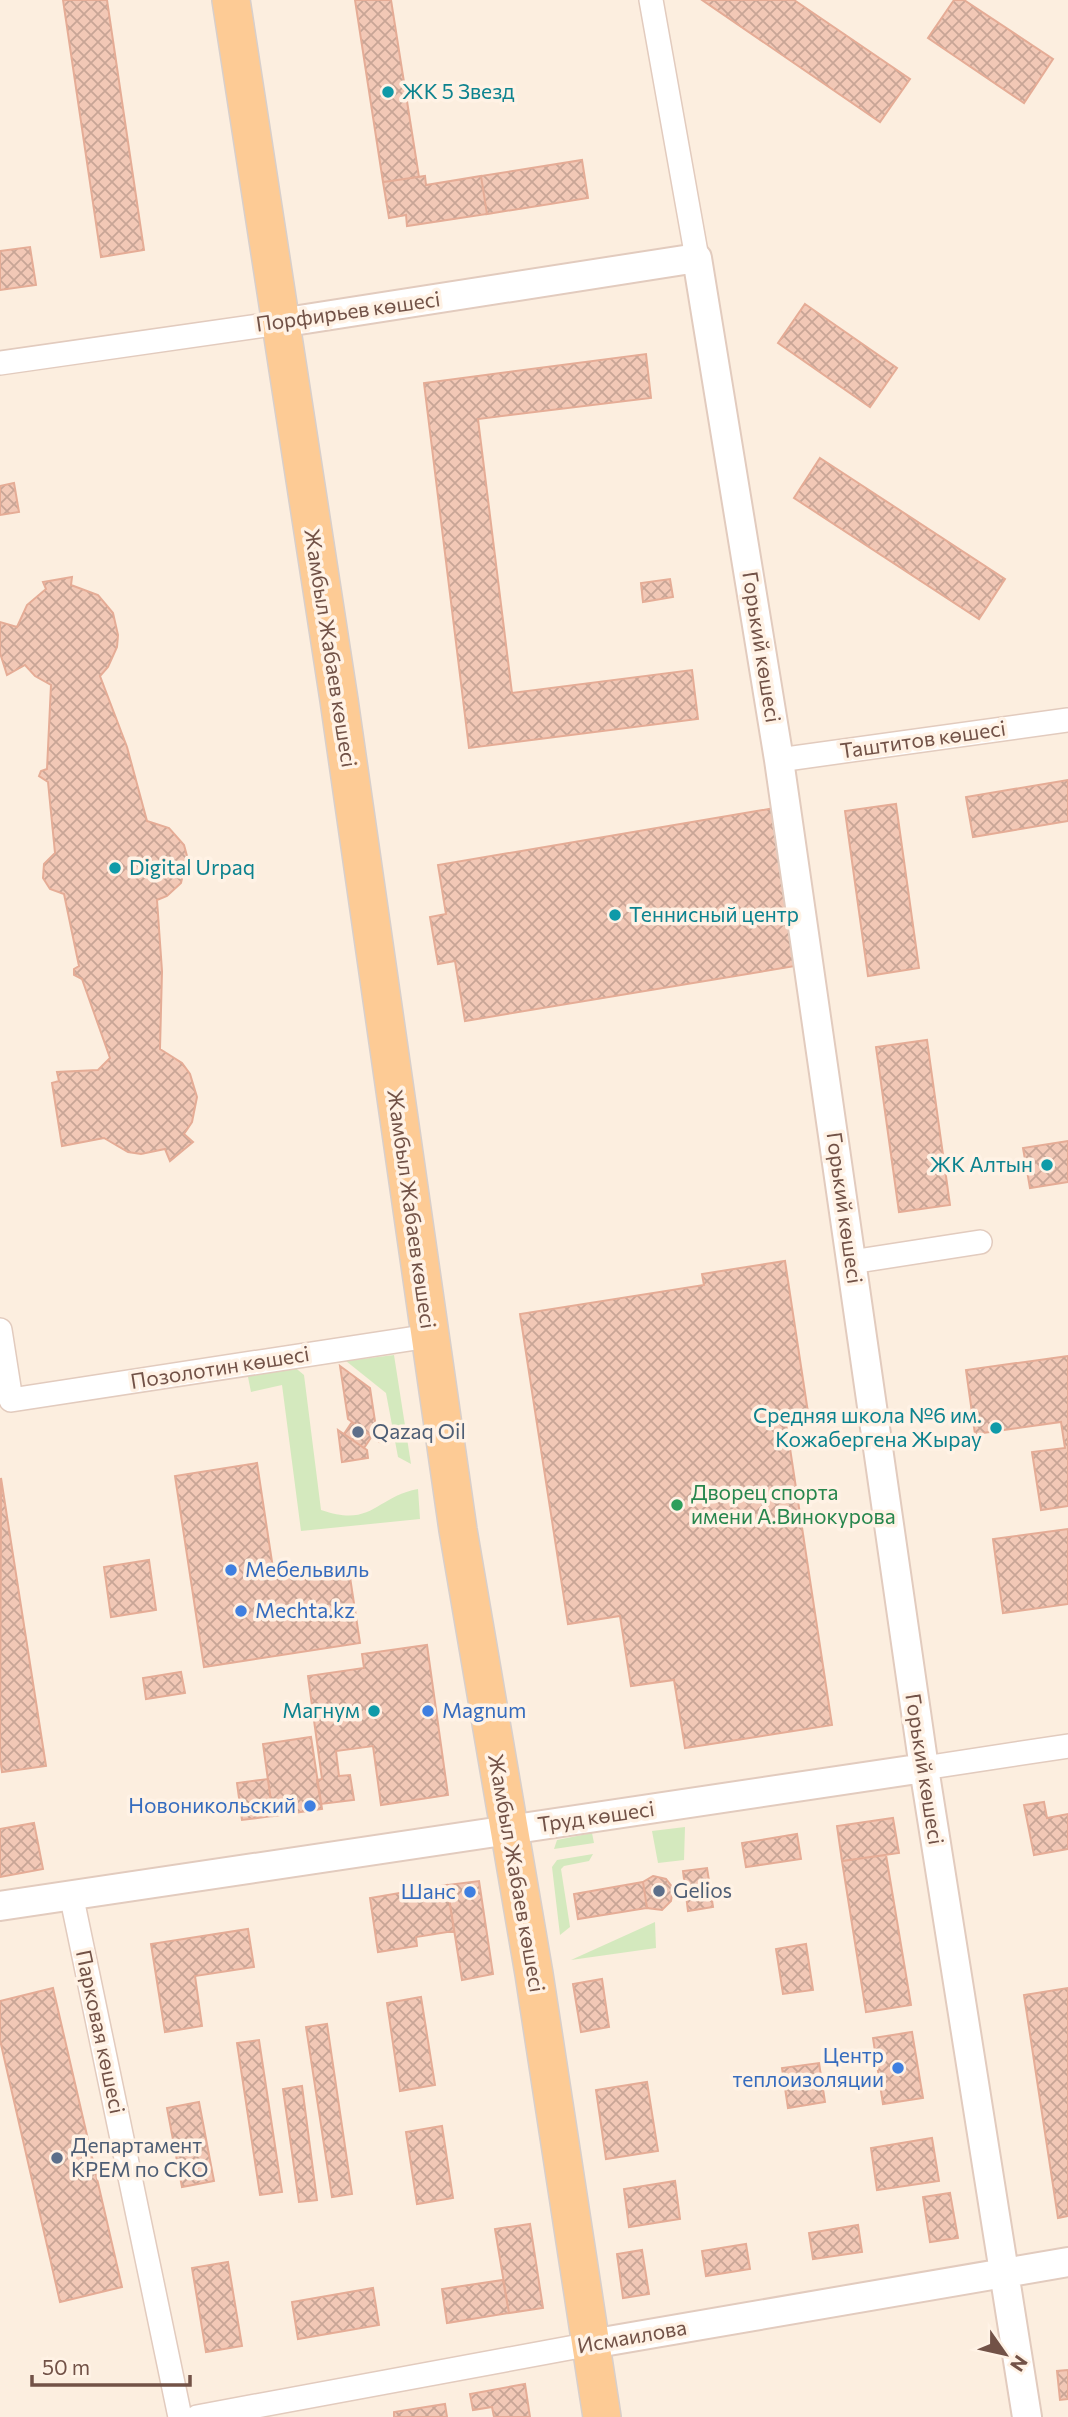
<svg xmlns="http://www.w3.org/2000/svg" width="1068" height="2417" viewBox="0 0 1068 2417" font-family="Commissioner,sans-serif">
  <style>
    .grass { fill: #d4e9be }
    .building { fill: url(#building-cross-hatch); stroke: #e5ac96; stroke-width: 2 }
    .lines { fill: none; stroke-linecap: round; stroke-linejoin: round }
    .minor-casing { stroke: #e2cbbe; stroke-width: 26 }
    .tertiary-casing { stroke: #e2cbbe; stroke-width: 32 }
    .primary-casing { stroke: #d8cfcb; stroke-width: 40 }
    .minor { stroke: #fff; stroke-width: 23 }
    .tertiary { stroke: #fff; stroke-width: 28 }
    .primary { stroke: #fdcb95; stroke-width: 37 }
    .culture-dot { fill: #0f9aa8; stroke: #fff2e5; stroke-width: 2.5 }
    .service-dot { fill: #5c6f8a; stroke: #fff2e5; stroke-width: 2.5 }
    .leisure-dot { fill: #2e9e5b; stroke: #fff2e5; stroke-width: 2.5 }
    .shop-dot { fill: #3f7fe0; stroke: #fff2e5; stroke-width: 2.5 }
    .labels { text-anchor: middle; stroke-width: 7; stroke-linejoin: round; paint-order: stroke }
    .culture-label { font-size: 21px; fill: #0d838f; stroke: #fff2e5; text-anchor: start }
    .street-label { font-size: 21px; fill: #725247; stroke: #fff2e5 }
    .service-label { font-size: 21px; fill: #4e5e75; stroke: #fff2e5; text-anchor: start }
    .leisure-label { font-size: 21px; fill: #27864d; stroke: #fff2e5; text-anchor: start }
    .shop-label { font-size: 21px; fill: #366cbe; stroke: #fff2e5; text-anchor: start }
  </style>
  <defs>
    <pattern id="building-cross-hatch" width="8" height="8" patternUnits="userSpaceOnUse" patternTransform="scale(1.75)"><rect width="8" height="8" fill="#f2c8b6"/><path d="M0 0l8 8M0 8l8-8" fill="none" stroke="#c8a596"/></pattern>
  </defs>
  <rect width="100%" height="100%" fill="#fceedf"/>
  <path class="grass" d="M 394,1355 L 411,1464 L 398,1457 L 386,1393 L 346,1361 Z
    M 292,1365 L 304,1375 L 321,1510 C 373,1528 375,1497 418,1489 L 420,1519 L 301,1531 L 282,1385 L 251,1392 L 247,1372 Z
    M 685,1827 L 684,1860 L 658,1863 L 652,1831 Z
    M 592,1833 L 594,1843 L 554,1849 L 557,1840 Z
    M 593,1854 L 589,1861 L 564,1866 L 561,1869 L 570,1927 L 560,1935 L 552,1867 L 557,1860 Z
    M 655,1922 L 656,1948 L 571,1960 Z"/>
  <path class="building" d="M 63,0 L 107,0 L 144,250 L 101,257 Z
    M 355,0 L 391,0 L 419,177 L 383,182 Z
    M 702,0 L 794,0 L 910,79 L 880,122 Z
    M 954,0 L 964,0 L 1053,59 L 1024,103 L 928,38 Z
    M 582,160 L 588,198 L 487,214 L 481,176 Z
    M 425,176 L 426,185 L 481,176 L 487,214 L 407,226 L 406,215 L 389,218 L 383,182 Z
    M 30,247 L 36,285 L 0,290 L 0,251 Z
    M 805,304 L 897,368 L 870,407 L 778,343 Z
    M 646,354 L 651,398 L 478,419 L 512,693 L 692,670 L 698,719 L 469,748 L 424,383 Z
    M 820,458 L 1005,579 L 979,619 L 794,498 Z
    M 14,483 L 19,512 L 0,515 L 0,486 Z
    M 72,577 L 71,585 L 98,595 L 113,613 L 118,635 L 117,647 L 108,667 L 100,676 L 127,747 L 147,821 L 169,828 L 184,845 L 187,856 L 181,883 L 167,896 L 157,900 L 162,971 L 160,1049 L 182,1063 L 190,1074 L 197,1097 L 192,1122 L 184,1134 L 193,1142 L 170,1161 L 165,1149 L 141,1154 L 128,1152 L 104,1138 L 62,1146 L 52,1083 L 59,1081 L 57,1072 L 98,1070 L 110,1058 L 82,979 L 74,975 L 74,969 L 79,966 L 64,894 L 50,889 L 43,878 L 44,864 L 55,853 L 48,782 L 39,776 L 41,771 L 47,769 L 51,685 L 35,676 L 25,665 L 7,675 L 0,653 L 0,622 L 17,627 L 27,605 L 46,589 L 43,582 Z
    M 670,579 L 673,597 L 643,602 L 641,583 Z
    M 1068,780 L 1068,821 L 973,837 L 966,797 Z
    M 896,804 L 919,968 L 868,976 L 845,811 Z
    M 775,808 L 801,965 L 465,1021 L 455,961 L 438,964 L 430,917 L 446,914 L 438,865 Z
    M 927,1040 L 950,1205 L 899,1212 L 876,1047 Z
    M 1068,1141 L 1068,1182 L 1030,1188 L 1023,1148 Z
    M 785,1261 L 809,1419 L 786,1422 L 832,1725 L 685,1748 L 674,1680 L 631,1686 L 620,1616 L 568,1624 L 520,1314 L 704,1285 L 702,1274 Z
    M 1068,1356 L 1068,1506 L 1041,1510 L 1032,1452 L 1065,1448 L 1061,1422 L 975,1434 L 966,1370 Z
    M 340,1366 L 370,1388 L 378,1441 L 348,1419 Z
    M 352,1422 L 372,1436 L 364,1448 L 344,1434 Z
    M 338,1430 L 367,1450 L 368,1458 L 342,1462 Z
    M 257,1463 L 274,1575 L 348,1564 L 360,1643 L 204,1667 L 175,1476 Z
    M 1,1478 L 46,1766 L 2,1772 L 0,1757 Z
    M 1068,1529 L 1068,1604 L 1003,1613 L 993,1539 Z
    M 149,1560 L 156,1610 L 111,1617 L 104,1567 Z
    M 427,1645 L 448,1795 L 381,1805 L 373,1746 L 336,1751 L 339,1776 L 350,1775 L 354,1800 L 321,1804 L 317,1780 L 322,1779 L 308,1676 L 364,1668 L 362,1654 Z
    M 181,1672 L 185,1693 L 146,1699 L 143,1678 Z
    M 311,1737 L 322,1809 L 273,1816 L 263,1744 Z
    M 268,1779 L 273,1816 L 242,1820 L 237,1783 Z
    M 1044,1802 L 1047,1818 L 1068,1814 L 1068,1849 L 1034,1855 L 1024,1805 Z
    M 893,1818 L 899,1853 L 842,1861 L 837,1826 Z
    M 34,1823 L 43,1869 L 0,1877 L 0,1829 Z
    M 797,1834 L 801,1859 L 746,1867 L 742,1843 Z
    M 886,1855 L 911,2005 L 866,2012 L 842,1861 Z
    M 707,1868 L 713,1907 L 688,1911 L 683,1871 Z
    M 653,1876 L 666,1879 L 673,1888 L 671,1901 L 662,1910 L 647,1908 L 643,1882 Z
    M 479,1881 L 493,1974 L 462,1980 L 447,1885 Z
    M 643,1882 L 647,1908 L 578,1919 L 574,1894 Z
    M 447,1885 L 454,1931 L 416,1937 L 417,1946 L 378,1952 L 370,1898 Z
    M 248,1929 L 254,1967 L 195,1976 L 202,2026 L 165,2032 L 151,1944 Z
    M 806,1944 L 813,1990 L 783,1994 L 776,1949 Z
    M 602,1979 L 609,2027 L 581,2032 L 573,1984 Z
    M 53,1988 L 122,2287 L 60,2302 L 0,2040 L 0,2001 Z
    M 1068,1988 L 1068,2216 L 1058,2218 L 1024,1995 Z
    M 421,1997 L 435,2085 L 400,2091 L 387,2003 Z
    M 327,2024 L 352,2194 L 332,2197 L 306,2027 Z
    M 912,2032 L 923,2098 L 883,2104 L 873,2038 Z
    M 259,2040 L 282,2192 L 260,2195 L 237,2043 Z
    M 819,2063 L 825,2102 L 788,2108 L 782,2068 Z
    M 647,2082 L 658,2151 L 606,2159 L 596,2090 Z
    M 302,2086 L 317,2200 L 299,2202 L 283,2089 Z
    M 199,2102 L 214,2181 L 182,2187 L 167,2108 Z
    M 442,2126 L 453,2198 L 417,2204 L 406,2132 Z
    M 932,2138 L 939,2181 L 877,2190 L 871,2148 Z
    M 675,2181 L 680,2219 L 629,2227 L 624,2189 Z
    M 950,2193 L 958,2238 L 930,2242 L 923,2197 Z
    M 530,2224 L 543,2308 L 509,2313 L 495,2229 Z
    M 858,2225 L 862,2252 L 813,2259 L 809,2233 Z
    M 746,2244 L 750,2269 L 706,2276 L 702,2251 Z
    M 642,2250 L 649,2294 L 623,2298 L 617,2254 Z
    M 228,2262 L 242,2346 L 206,2352 L 192,2268 Z
    M 503,2280 L 509,2313 L 447,2323 L 442,2289 Z
    M 373,2288 L 379,2325 L 298,2339 L 292,2302 Z
    M 1068,2370 L 1068,2399 L 1060,2400 L 1057,2371 Z
    M 525,2384 L 530,2417 L 494,2417 L 492,2407 L 473,2410 L 470,2394 Z
    M 445,2404 L 447,2417 L 394,2417 L 394,2412 Z"/>
  <g class="lines">
    <defs>
      <path id="minor" d="M 651,0 L 697,258
        M 0,363 L 280,323
        M 779,760 L 1068,720
        M 851,1262 L 980,1242
        M 0,1330 L 11,1400 L 429,1336
        M 924,1768 L 1068,1746
        M 71,1894 L 180,2417
        M 197,2417 L 591,2344"/>
      <path id="tertiary" d="M 280,323 L 697,258 L 779,760 L 924,1768 L 1027,2417
        M 0,1906 L 924,1768
        M 591,2344 L 1068,2262"/>
      <path id="primary" d="M 231,0 L 339,700 L 458,1530 L 534,1974 L 602,2417"/>
    </defs>
    <use href="#minor" class="minor-casing"/>
    <use href="#tertiary" class="tertiary-casing"/>
    <use href="#primary" class="primary-casing"/>
    <use href="#minor" class="minor"/>
    <use href="#tertiary" class="tertiary"/>
    <use href="#primary" class="primary"/>
  </g>
  <g class="culture-dot">
    <circle cx="388" cy="92" r="7"/>
    <circle cx="115" cy="868" r="7"/>
    <circle cx="615" cy="915" r="7"/>
    <circle cx="1047" cy="1165" r="7"/>
    <circle cx="996" cy="1428" r="7"/>
    <circle cx="374" cy="1711" r="7"/>
  </g>
  <g class="service-dot">
    <circle cx="358" cy="1432" r="7"/>
    <circle cx="659" cy="1891" r="7"/>
    <circle cx="57" cy="2158" r="7"/>
  </g>
  <circle class="leisure-dot" cx="677" cy="1505" r="7"/>
  <g class="shop-dot">
    <circle cx="231" cy="1570" r="7"/>
    <circle cx="241" cy="1611" r="7"/>
    <circle cx="428" cy="1711" r="7"/>
    <circle cx="310" cy="1806" r="7"/>
    <circle cx="470" cy="1892" r="7"/>
    <circle cx="898" cy="2068" r="7"/>
  </g>
  <g class="labels">
    <g class="culture-label">
      <text x="402" y="99">ЖК 5 Звезд</text>
      <text x="129" y="875">Digital Urpaq</text>
      <text x="629" y="922">Теннисный центр</text>
      <text x="1033" y="1172" text-anchor="end">ЖК Алтын</text>
      <text x="982" y="1423" text-anchor="end">Средняя школа №6 им.<tspan x="982" dy="24">Кожабергена Жырау</tspan></text>
      <text x="360" y="1718" text-anchor="end">Магнум</text>
    </g>
    <g class="street-label">
      <text transform="translate(348 312) rotate(-8)" y="7">Порфирьев көшесі</text>
      <text transform="translate(761 647) rotate(81)" y="7">Горький көшесі</text>
      <text transform="translate(330 648) rotate(81)" y="7">Жамбыл Жабаев көшесі</text>
      <text transform="translate(923 740) rotate(-8)" y="7">Таштитов көшесі</text>
      <text transform="translate(844 1208) rotate(82)" y="7">Горький көшесі</text>
      <text transform="translate(411 1209) rotate(82)" y="7">Жамбыл Жабаев көшесі</text>
      <text transform="translate(220 1368) rotate(-9)" y="7">Позолотин көшесі</text>
      <text transform="translate(924 1769) rotate(81)" y="7">Горький көшесі</text>
      <text transform="translate(596 1817) rotate(-8)" y="7">Труд көшесі</text>
      <text transform="translate(516 1873) rotate(80)" y="7">Жамбыл Жабаев көшесі</text>
      <text transform="translate(100 2032) rotate(78)" y="7">Парковая көшесі</text>
      <text transform="translate(632 2337) rotate(-10)" y="7">Исмаилова</text>
    </g>
    <g class="service-label">
      <text x="372" y="1439">Qazaq Oil</text>
      <text x="673" y="1898">Gelios</text>
      <text x="71" y="2153">Департамент<tspan x="71" dy="24">КРЕМ по СКО</tspan></text>
    </g>
    <g class="leisure-label">
      <text x="691" y="1500">Дворец спорта<tspan x="691" dy="24">имени А.Винокурова</tspan></text>
    </g>
    <g class="shop-label">
      <text x="245" y="1577">Мебельвиль</text>
      <text x="255" y="1618">Mechta.kz</text>
      <text x="442" y="1718">Magnum</text>
      <text x="296" y="1813" text-anchor="end">Новоникольский</text>
      <text x="456" y="1899" text-anchor="end">Шанс</text>
      <text x="884" y="2063" text-anchor="end">Центр<tspan x="884" dy="24">теплоизоляции</tspan></text>
    </g>
  </g>
  <g transform="translate(1005 2354) rotate(124)" stroke="#fff2e5" stroke-width="5" paint-order="stroke">
  <path d="M0-5L12 26L0 18L-12 26Z" fill="#725247"/>
  <text y="-10" font-size="19" font-weight="bold" text-anchor="middle" fill="#725247">N</text>
  </g>
  <path d="M32 2375v10h158v-10" fill="none" stroke="#725247" stroke-width="3.5"/>
  <text x="42" y="2375" font-size="21" fill="#725247" stroke="#fff2e5" stroke-width="5" paint-order="stroke">50 m</text>
</svg>
